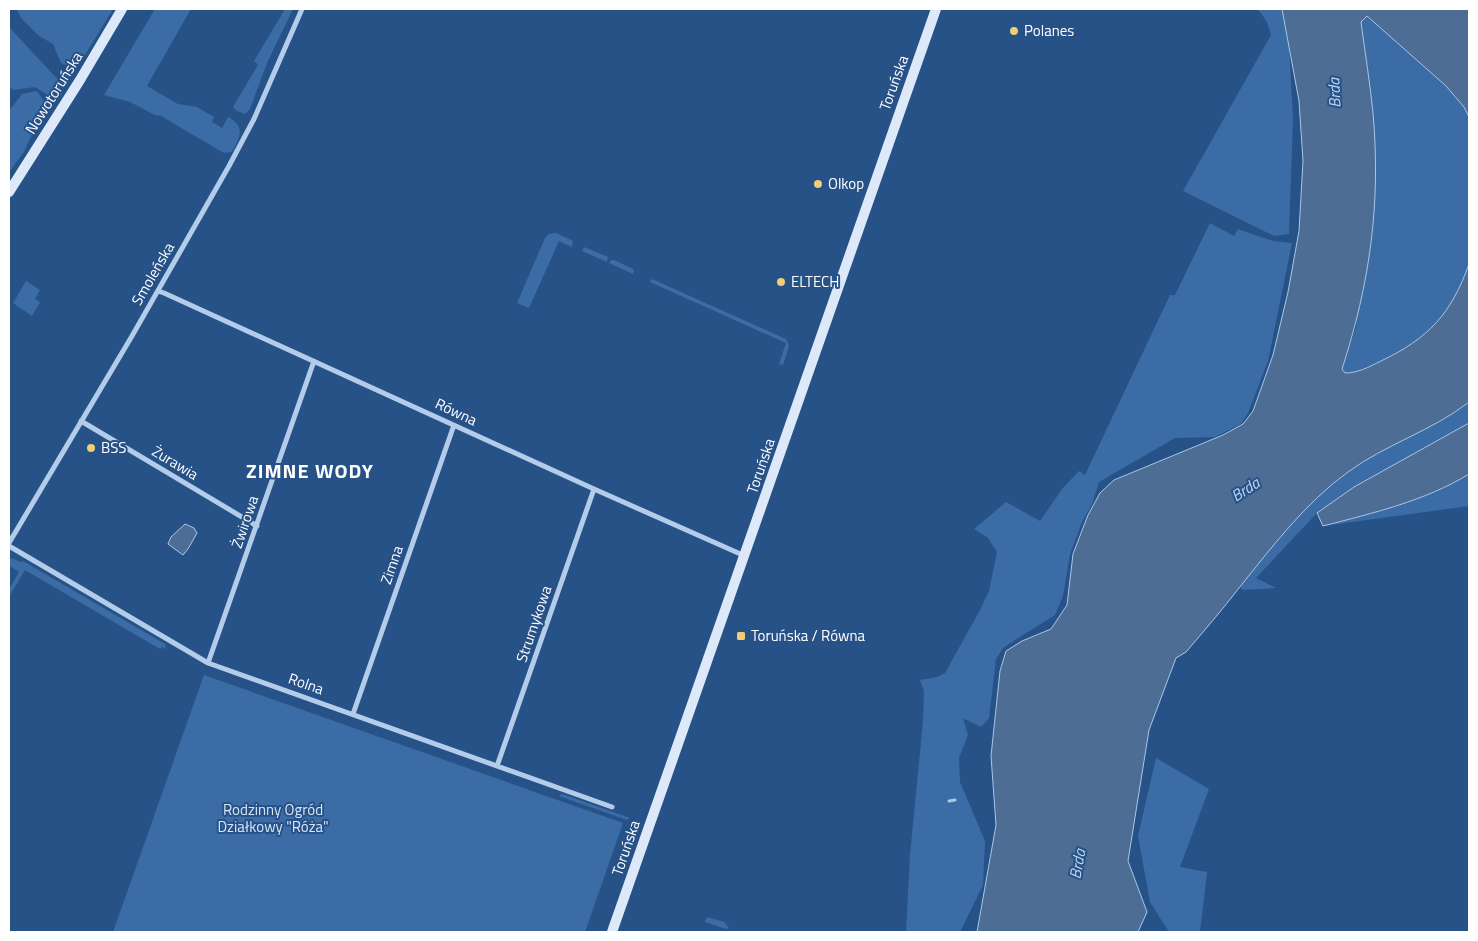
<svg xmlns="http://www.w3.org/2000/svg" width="1478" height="941" viewBox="0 0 1478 941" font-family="'Titillium Web',sans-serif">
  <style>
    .green { fill: #3b6ca5 }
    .water { fill: #4e6d94; stroke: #a8c7e9 }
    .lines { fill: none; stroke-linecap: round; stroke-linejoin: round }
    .stream { stroke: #a8c7e9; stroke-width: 3 }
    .street { stroke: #b3cce9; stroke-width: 5 }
    .secondary { stroke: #dde9f8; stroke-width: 10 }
    .poi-dot { fill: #f1cd78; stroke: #275288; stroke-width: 2 }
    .labels { text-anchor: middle; stroke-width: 4; stroke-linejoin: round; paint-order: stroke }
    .poi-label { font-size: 15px; fill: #fff; stroke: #275288; text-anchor: start }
    .street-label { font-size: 15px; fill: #fff; stroke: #275288 }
    .park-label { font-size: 15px; fill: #d7e6f7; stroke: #275288 }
    .water-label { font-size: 16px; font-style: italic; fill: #bfd6f0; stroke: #275288 }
    .district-label { font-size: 20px; font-weight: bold; letter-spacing: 1px; fill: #fff; stroke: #275288 }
  </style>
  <rect width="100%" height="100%" fill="#275288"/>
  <path class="green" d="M 17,9 L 113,9 L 79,65 L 73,68 L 61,63 L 53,44 L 39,36 L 21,18 Z
    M 155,9 L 191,9 L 147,86 L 178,104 L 197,107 L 214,117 L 212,122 L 222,128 L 228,117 C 246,127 240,137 232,152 L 224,153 L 161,116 L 155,115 L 130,102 L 104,95 Z
    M 285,9 L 293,9 L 267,63 L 250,109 L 245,114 L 237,111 L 233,107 L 258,65 L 254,61 Z
    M 1258,9 L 1282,9 L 1289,42 L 1293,120 L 1289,234 L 1274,236 L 1183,191 L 1271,35 L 1267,22 Z
    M 1367,15 L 1446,86 L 1464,107 L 1469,117 L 1469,264 C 1451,314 1429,338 1381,361 C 1368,367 1358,373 1345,373 L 1342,369 L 1356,327 L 1373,112 L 1361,22 Z
    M 9,27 L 61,83 L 62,95 L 51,97 L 35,87 L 13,90 L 9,87 Z
    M 37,91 L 46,104 L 24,152 L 9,172 L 9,111 L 22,94 Z
    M 1210,223 L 1234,236 L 1238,229 L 1273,241 L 1292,243 L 1268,361 L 1248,413 L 1241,424 L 1215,437 L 1175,438 L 1099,482 L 1092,504 L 1082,522 L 1070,554 L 1063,596 L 1055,615 L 1004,647 L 996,659 L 989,718 L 981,727 L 963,718 L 968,735 L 959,758 L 960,782 L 985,841 L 983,885 L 960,932 L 906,932 L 910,855 L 923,721 L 924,691 L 920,680 L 937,677 L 945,673 L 980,610 L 989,591 L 997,552 L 988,538 L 974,529 L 1006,502 L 1040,521 L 1062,489 L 1079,471 L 1085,475 L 1170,295 L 1175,295 Z
    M 556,233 L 573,241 L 572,247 L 559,241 L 529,308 L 517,303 L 545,238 L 549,234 Z
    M 584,247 L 608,257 L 607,262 L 582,251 Z
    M 611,260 L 614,260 L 633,269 L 634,271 L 633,274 L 609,263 Z
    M 652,279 L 786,339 L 789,346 L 783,365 L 779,364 L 786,343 L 650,282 Z
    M 26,281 L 40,290 L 35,299 L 40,302 L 32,316 L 13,303 Z
    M 1469,402 L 1469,423 L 1354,487 L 1317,513 L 1256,578 L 1276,588 L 1243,590 L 1240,587 C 1278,536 1322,483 1379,452 C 1409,435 1442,424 1469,402 Z
    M 1469,474 L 1469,506 L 1323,526 C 1373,513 1425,501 1469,474 Z
    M 12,558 L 20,562 L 23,561 L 165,644 L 166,649 L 162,647 L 160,649 L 25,570 L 9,597 L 9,589 L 19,572 L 10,566 L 9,568 L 9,560 Z
    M 204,675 L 623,823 L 585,932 L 113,932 Z
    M 1156,758 L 1209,789 L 1180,867 L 1207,872 L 1200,932 L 1169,932 L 1150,902 L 1138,836 Z
    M 562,794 L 630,818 L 627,820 L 559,796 Z
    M 707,917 L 724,922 L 729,928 L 726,929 L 705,922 Z"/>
  <path class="water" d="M 1282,9 L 1469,9 L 1469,117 L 1464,107 L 1446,86 L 1367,16 L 1361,22 C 1365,52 1370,83 1373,113 C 1381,203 1370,283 1342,369 L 1345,373 C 1358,373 1369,367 1381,361 C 1429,338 1451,314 1469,264 L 1469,402 C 1432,431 1386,444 1348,472 C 1305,503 1272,547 1239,588 C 1222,610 1204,631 1186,652 L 1176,658 L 1149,730 L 1128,861 L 1147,912 L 1138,932 L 977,932 L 996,825 L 991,756 L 1000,671 L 1006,651 L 1022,641 L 1051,629 L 1067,605 L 1073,554 L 1088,515 L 1100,493 L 1114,480 L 1223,435 L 1243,424 L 1253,411 L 1273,355 L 1288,292 L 1299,231 L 1303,161 L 1299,101 Z
    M 1469,423 L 1469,474 C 1425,501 1373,513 1323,526 L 1317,513 L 1354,487 Z
    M 185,524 L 194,528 L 197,533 L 188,549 L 183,555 L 168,544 L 171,537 Z"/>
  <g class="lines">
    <path class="stream" d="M 949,801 L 955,800"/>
    <path class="street" d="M 158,291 L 164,293 L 594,489 L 745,556
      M 81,421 L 257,526
      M 9,543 L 132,336 L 229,166 L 254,119 L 302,9
      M 9,546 L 208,663 L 612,807
      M 208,663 L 314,361
      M 353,714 L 454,425
      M 497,766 L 594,489"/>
    <path class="secondary" d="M 9,192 L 80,80 L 122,9
      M 612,932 L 936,9"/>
  </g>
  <g class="poi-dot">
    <circle cx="1014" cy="31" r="5"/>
    <circle cx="818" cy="184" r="5"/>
    <circle cx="781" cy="282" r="5"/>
    <circle cx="91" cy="448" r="5"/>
    <rect x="736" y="631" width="10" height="10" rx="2.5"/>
  </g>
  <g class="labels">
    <g class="poi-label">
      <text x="1024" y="36">Polanes</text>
      <text x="828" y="189">Olkop</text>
      <text x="791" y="287">ELTECH</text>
      <text x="101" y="453">BSS</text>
      <text x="751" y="641">Toruńska / Równa</text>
    </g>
    <g class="street-label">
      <text transform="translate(894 83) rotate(-70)" y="5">Toruńska</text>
      <text transform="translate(54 93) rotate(-58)" y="5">Nowotoruńska</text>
      <text transform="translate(153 274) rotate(-60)" y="5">Smoleńska</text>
      <text transform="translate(456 412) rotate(25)" y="5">Równa</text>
      <text transform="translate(175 463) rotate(31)" y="5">Żurawia</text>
      <text transform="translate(761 466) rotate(-71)" y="5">Toruńska</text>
      <text transform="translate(245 522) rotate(-71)" y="5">Żwirowa</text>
      <text transform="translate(392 565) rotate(-71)" y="5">Zimna</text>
      <text transform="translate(534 624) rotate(-71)" y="5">Strumykowa</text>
      <text transform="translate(306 684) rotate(19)" y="5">Rolna</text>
      <text transform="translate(626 848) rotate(-71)" y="5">Toruńska</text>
    </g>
    <g class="park-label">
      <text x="273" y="815">Rodzinny Ogród<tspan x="273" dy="17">Działkowy "Róża"</tspan></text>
    </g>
    <g class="water-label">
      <text transform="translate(1334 93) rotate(-92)" y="6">Brda</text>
      <text transform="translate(1245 489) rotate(-33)" y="6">Brda</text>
      <text transform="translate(1077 864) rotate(-80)" y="6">Brda</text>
    </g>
    <g class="district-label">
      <text x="310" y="478">ZIMNE WODY</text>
    </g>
  </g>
  <rect width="1478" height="941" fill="none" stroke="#ffffff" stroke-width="20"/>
</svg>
